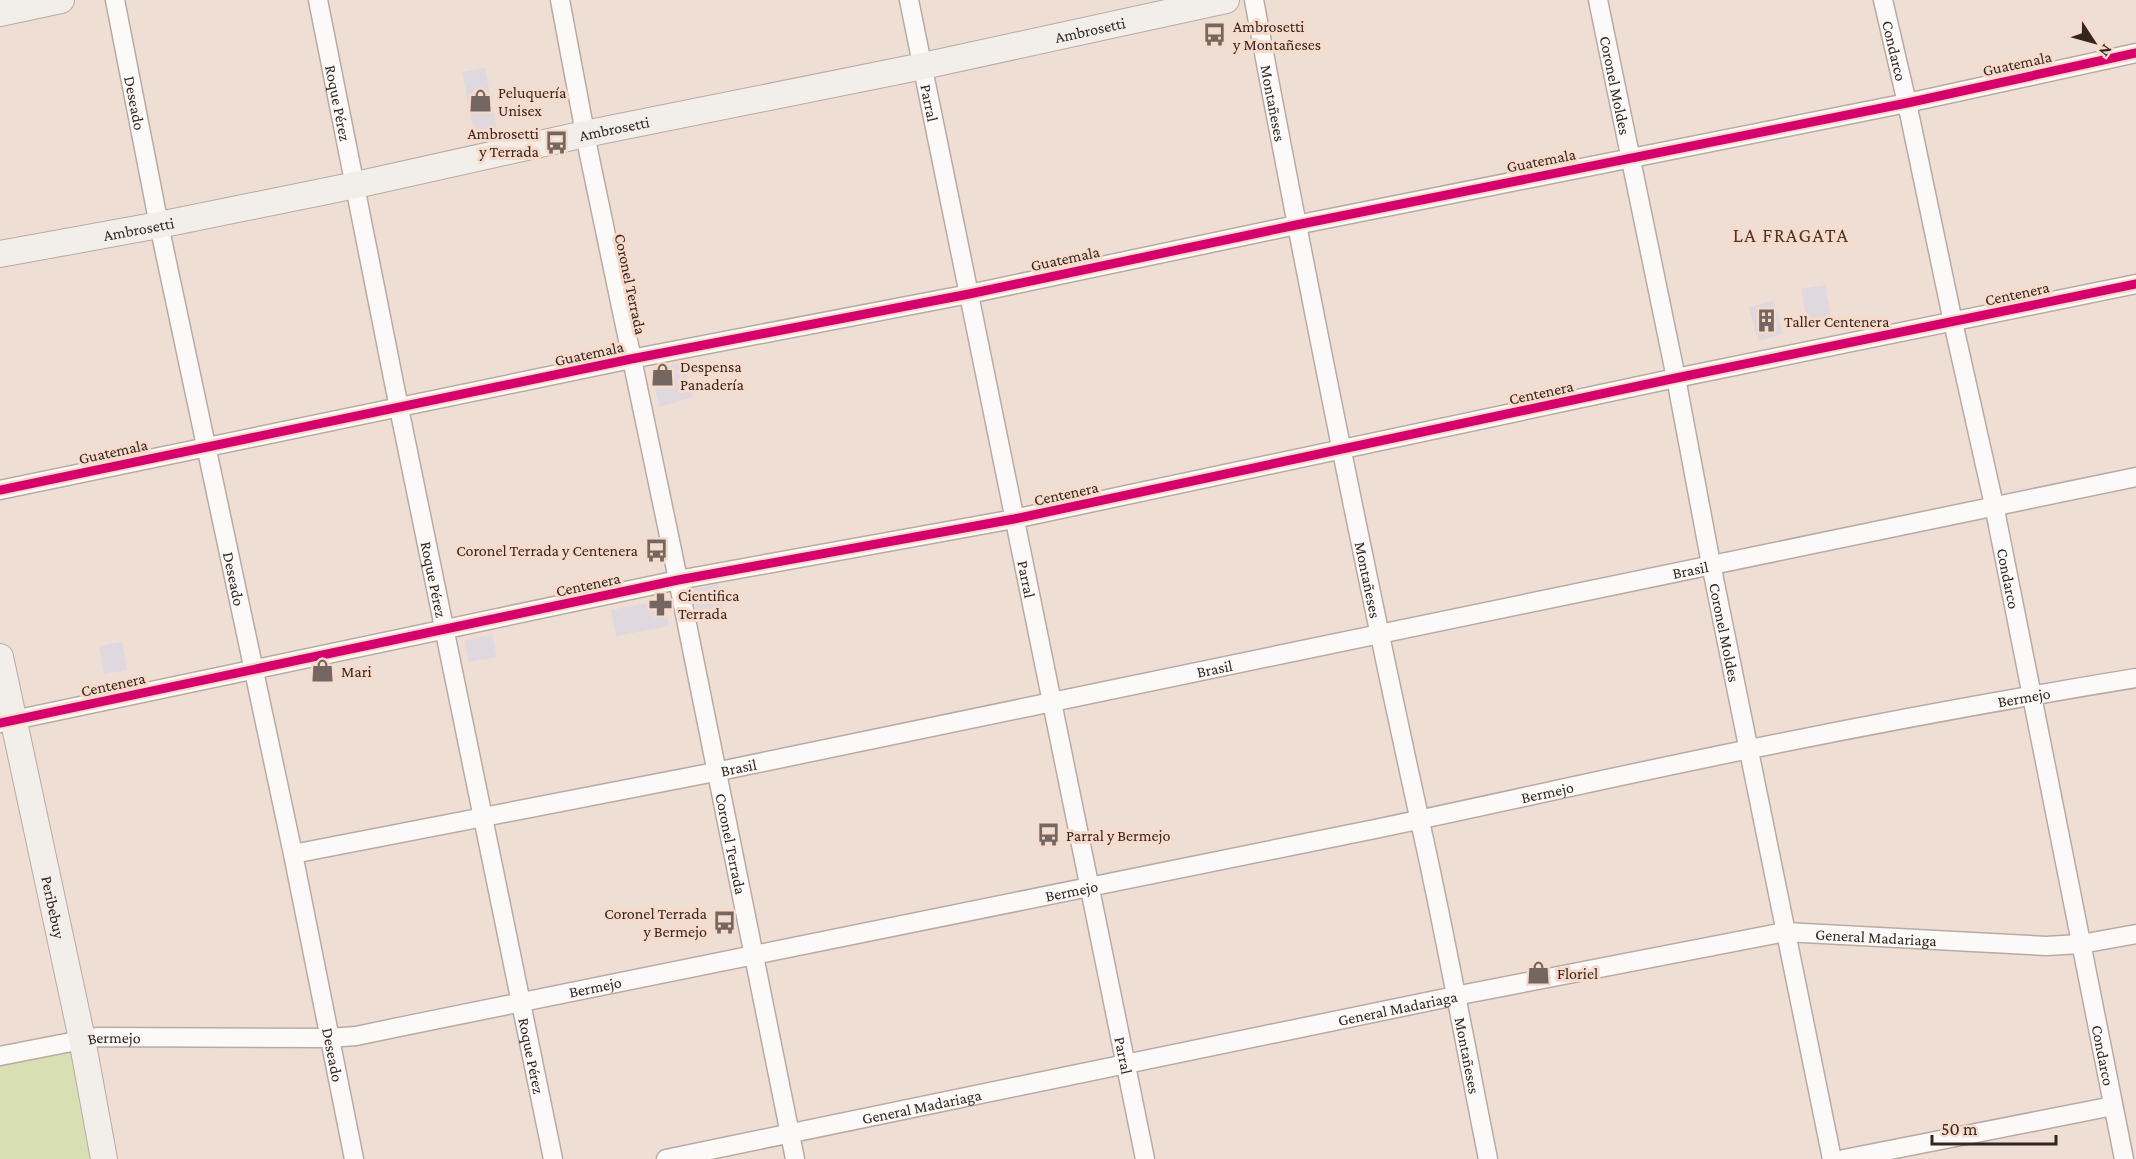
<svg xmlns="http://www.w3.org/2000/svg" width="2136" height="1159" viewBox="0 0 2136 1159" font-family="'Crimson Pro',serif">
  <style>
    .green { fill: #d8dfb2 }
    .building { fill: #e0d8df }
    .lines { fill: none; stroke-linecap: round; stroke-linejoin: round }
    .street-casing { stroke: #b8aba4; stroke-width: 21 }
    .secondary-casing { stroke: #b8aba4; stroke-width: 28 }
    .street { stroke: #fcfaf9; stroke-width: 18 }
    .secondary { stroke: #f2eee9; stroke-width: 26 }
    .cycleway-casing { stroke: #f8daca; stroke-width: 13 }
    .cycleway { stroke: #d6006c; stroke-width: 9 }
    .labels { text-anchor: middle; stroke-width: 6; stroke-linejoin: round; paint-order: stroke }
    .poi-label { font-size: 16px; fill: #322621; stroke: #f8daca; text-anchor: start }
    .street-label { font-size: 16px; fill: #322621; stroke: #f8daca }
    .quarter-label { font-size: 20px; letter-spacing: 1.5px; fill: #4c3529; stroke: #f8daca }
  </style>
  <rect width="100%" height="100%" fill="#eeded4"/>
  <path class="green" d="M 75,1052 L 94,1159 L 0,1159 L 0,1066 Z"/>
  <path class="building" d="M 485,68 L 497,130 L 475,135 L 462,72 Z
    M 1825,285 L 1832,323 L 1808,328 L 1801,289 Z
    M 1774,301 L 1783,334 L 1758,341 L 1749,307 Z
    M 684,362 L 693,397 L 660,407 L 652,380 L 662,368 Z
    M 718,584 L 724,613 L 698,618 L 692,589 Z
    M 664,600 L 669,626 L 616,636 L 611,610 Z
    M 492,635 L 497,657 L 469,662 L 464,641 Z
    M 122,642 L 127,670 L 104,674 L 99,646 Z
    M 330,666 L 333,681 L 314,685 L 311,669 Z"/>
  <g class="lines">
    <defs>
      <g id="street">
        <path id="s1" d="M 115,0 L 159,225 L 293,854 L 354,1159"/>
        <path id="s2" d="M 318,0 L 399,408 L 553,1159"/>
        <path id="s3" d="M 560,0 L 589,154 L 672,550 L 795,1159"/>
        <path id="s4" d="M 909,0 L 1145,1159"/>
        <path id="s5" d="M 1254,0 C 1307,282 1363,564 1425,844 C 1448,949 1467,1054 1488,1159"/>
        <path id="s6" d="M 1598,0 L 1676,378 L 1711,564 L 1832,1159"/>
        <path id="s7" d="M 1883,0 L 1907,103 L 1953,322 L 1994,505 L 2124,1159"/>
        <path d="M 0,490 L 631,359 L 969,294 L 1296,225 L 1907,103 L 2136,53"/>
        <path d="M 0,723 L 678,580 L 1014,519 L 1676,378 L 2136,284"/>
        <path id="s8" d="M 293,854 L 715,772 L 2136,477"/>
        <path id="s9" d="M 0,1056 L 97,1037 L 329,1038 L 356,1036 C 695,965 1035,899 1375,829 C 1500,803 1625,774 1750,749 C 1878,723 2007,699 2136,678"/>
        <path id="s10" d="M 666,1159 L 1455,996 L 1785,932 L 2046,946 L 2081,944 L 2136,934"/>
        <path d="M 1844,1159 L 2113,1106"/>
      </g>
      <g id="secondary">
        <path d="M 0,13 L 61,0"/>
        <path id="s11" d="M 0,254 L 159,225 L 356,185 L 585,134 L 923,66 L 1226,0"/>
        <path id="s12" d="M 0,657 L 82,1039 L 104,1159"/>
      </g>
    </defs>
    <use href="#street" class="street-casing"/>
    <use href="#secondary" class="secondary-casing"/>
    <use href="#street" class="street"/>
    <use href="#secondary" class="secondary"/>
    <defs>
      <path id="cycleway" d="M 0,490 L 631,359 L 969,294 L 1296,225 L 1907,103 L 2136,53
        M 0,723 L 678,580 L 1014,519 L 1676,378 L 2136,284"/>
    </defs>
    <use href="#cycleway" class="cycleway-casing"/>
    <use href="#cycleway" class="cycleway"/>
  </g>
  <defs>
    <symbol id="bus-bare" viewBox="-9 -9 18 18"><path d="M-5-6H5V4H4V6H2V4H-2V6H-4V4H-5ZM-3.5-4V0h7V-4ZM-3.5 1.2v1.5H-2V1.2ZM2 1.2v1.5H3.5V1.2Z" fill="#746660" stroke="#f8daca" stroke-width="2.5" paint-order="stroke"/></symbol>
    <symbol id="shop-bare" viewBox="-9 -9 18 18"><path d="M-5-2.5h2.3a2.7 3.5 0 0 1 5.4 0H5L5.5 6h-11ZM-1.5-2.5h3a1.5 2.3 0 0 0-3 0Z" fill="#746660" stroke="#f8daca" stroke-width="2.5" paint-order="stroke"/></symbol>
    <symbol id="building-bare" viewBox="-9 -9 18 18"><path d="M-4-6H4V6H1V3H-1V6H-4ZM-2.5-4.3h1.7v1.8h-1.7ZM.8-4.3h1.7v1.8H.8ZM-2.5-1h1.7V.8h-1.7ZM.8-1h1.7V.8H.8Z" fill="#746660" stroke="#f8daca" stroke-width="2.5" paint-order="stroke"/></symbol>
    <symbol id="pharmacy-bare" viewBox="-9 -9 18 18"><path d="M-2-6h4v4h4v4h-4v4h-4v-4h-4v-4h4Z" fill="#746660" stroke="#f8daca" stroke-width="2.5" paint-order="stroke"/></symbol>
  </defs>
  <g fill-rule="evenodd">
    <use href="#bus-bare" x="1198" y="18" width="33" height="33"/>
    <use href="#shop-bare" x="464" y="84" width="33" height="33"/>
    <use href="#bus-bare" x="540" y="126" width="33" height="33"/>
    <use href="#building-bare" x="1750" y="304" width="33" height="33"/>
    <use href="#shop-bare" x="646" y="358" width="33" height="33"/>
    <use href="#bus-bare" x="640" y="534" width="33" height="33"/>
    <use href="#pharmacy-bare" x="644" y="588" width="33" height="33"/>
    <use href="#shop-bare" x="306" y="654" width="33" height="33"/>
    <use href="#bus-bare" x="1032" y="818" width="33" height="33"/>
    <use href="#bus-bare" x="708" y="906" width="33" height="33"/>
    <use href="#shop-bare" x="1522" y="956" width="33" height="33"/>
  </g>
  <g class="labels">
    <g class="poi-label">
      <text x="1233" y="32">Ambrosetti<tspan x="1233" dy="18">y Montañeses</tspan></text>
      <text x="498" y="98">Peluquería<tspan x="498" dy="18">Unisex</tspan></text>
      <text x="539" y="139" text-anchor="end">Ambrosetti<tspan x="539" dy="18">y Terrada</tspan></text>
      <text x="1784" y="327">Taller Centenera</text>
      <text x="680" y="372">Despensa<tspan x="680" dy="18">Panadería</tspan></text>
      <text x="638" y="556" text-anchor="end">Coronel Terrada y Centenera</text>
      <text x="678" y="601">Cientifica<tspan x="678" dy="18">Terrada</tspan></text>
      <text x="341" y="677">Mari</text>
      <text x="1066" y="841">Parral y Bermejo</text>
      <text x="707" y="919" text-anchor="end">Coronel Terrada<tspan x="707" dy="18">y Bermejo</tspan></text>
      <text x="1557" y="979">Floriel</text>
    </g>
    <g class="street-label">
      <text dy="6" stroke="none"><textPath href="#s11" startOffset="1113">Ambrosetti</textPath></text>
      <text dy="6" stroke="none"><textPath href="#s7" startOffset="52">Condarco</textPath></text>
      <text transform="translate(2017 63) rotate(-12)" y="6">Guatemala</text>
      <text dy="6" stroke="none"><textPath href="#s6" startOffset="87">Coronel Moldes</textPath></text>
      <text dy="6" stroke="none"><textPath href="#s2" startOffset="105">Roque Pérez</textPath></text>
      <text dy="6" stroke="none"><textPath href="#s4" startOffset="105">Parral</textPath></text>
      <text dy="6" stroke="none"><textPath href="#s5" startOffset="105">Montañeses</textPath></text>
      <text dy="6" stroke="none"><textPath href="#s1" startOffset="105">Deseado</textPath></text>
      <text dy="6" stroke="none"><textPath href="#s11" startOffset="627">Ambrosetti</textPath></text>
      <text transform="translate(1541 160) rotate(-11)" y="6">Guatemala</text>
      <text dy="6" stroke="none"><textPath href="#s11" startOffset="141">Ambrosetti</textPath></text>
      <text transform="translate(1065 258) rotate(-12)" y="6">Guatemala</text>
      <text transform="translate(631 284) rotate(78)" y="6">Coronel Terrada</text>
      <text transform="translate(2017 293) rotate(-12)" y="6">Centenera</text>
      <text transform="translate(589 353) rotate(-12)" y="6">Guatemala</text>
      <text transform="translate(1541 392) rotate(-12)" y="6">Centenera</text>
      <text transform="translate(113 451) rotate(-12)" y="6">Guatemala</text>
      <text transform="translate(1066 493) rotate(-12)" y="6">Centenera</text>
      <text dy="6" stroke="none"><textPath href="#s8" startOffset="1426">Brasil</textPath></text>
      <text dy="6" stroke="none"><textPath href="#s7" startOffset="592">Condarco</textPath></text>
      <text dy="6" stroke="none"><textPath href="#s4" startOffset="591">Parral</textPath></text>
      <text dy="6" stroke="none"><textPath href="#s1" startOffset="591">Deseado</textPath></text>
      <text dy="6" stroke="none"><textPath href="#s2" startOffset="591">Roque Pérez</textPath></text>
      <text dy="6" stroke="none"><textPath href="#s5" startOffset="591">Montañeses</textPath></text>
      <text transform="translate(588 584) rotate(-12)" y="6">Centenera</text>
      <text dy="6" stroke="none"><textPath href="#s6" startOffset="645">Coronel Moldes</textPath></text>
      <text dy="6" stroke="none"><textPath href="#s8" startOffset="940">Brasil</textPath></text>
      <text transform="translate(113 684) rotate(-12)" y="6">Centenera</text>
      <text dy="6" stroke="none"><textPath href="#s9" startOffset="2060">Bermejo</textPath></text>
      <text dy="6" stroke="none"><textPath href="#s8" startOffset="454">Brasil</textPath></text>
      <text dy="6" stroke="none"><textPath href="#s9" startOffset="1574">Bermejo</textPath></text>
      <text dy="6" stroke="none"><textPath href="#s3" startOffset="861">Coronel Terrada</textPath></text>
      <text dy="6" stroke="none"><textPath href="#s9" startOffset="1088">Bermejo</textPath></text>
      <text dy="6" stroke="none"><textPath href="#s12" startOffset="256">Peribebuy</textPath></text>
      <text dy="6" stroke="none"><textPath href="#s10" startOffset="1233">General Madariaga</textPath></text>
      <text dy="6" stroke="none"><textPath href="#s9" startOffset="602">Bermejo</textPath></text>
      <text dy="6" stroke="none"><textPath href="#s10" startOffset="747">General Madariaga</textPath></text>
      <text dy="6" stroke="none"><textPath href="#s9" startOffset="116">Bermejo</textPath></text>
      <text dy="6" stroke="none"><textPath href="#s7" startOffset="1078">Condarco</textPath></text>
      <text dy="6" stroke="none"><textPath href="#s1" startOffset="1077">Deseado</textPath></text>
      <text dy="6" stroke="none"><textPath href="#s2" startOffset="1077">Roque Pérez</textPath></text>
      <text dy="6" stroke="none"><textPath href="#s4" startOffset="1077">Parral</textPath></text>
      <text dy="6" stroke="none"><textPath href="#s5" startOffset="1077">Montañeses</textPath></text>
      <text dy="6" stroke="none"><textPath href="#s10" startOffset="261">General Madariaga</textPath></text>
    </g>
    <g class="quarter-label">
      <text x="1791" y="242">LA FRAGATA</text>
    </g>
  </g>
  <g transform="translate(2094 42) rotate(126)" stroke="#f8daca" stroke-width="4.5" paint-order="stroke">
  <path d="M0-4.5L10 22L0 15L-10 22Z" fill="#322621"/>
  <text y="-9" font-size="16" font-weight="bold" text-anchor="middle" fill="#322621">N</text>
  </g>
  <path d="M1932 1135v9h124v-9" fill="none" stroke="#322621" stroke-width="3"/>
  <text x="1941" y="1135" font-size="18" fill="#322621" stroke="#f8daca" stroke-width="4.5" paint-order="stroke">50 m</text>
</svg>
